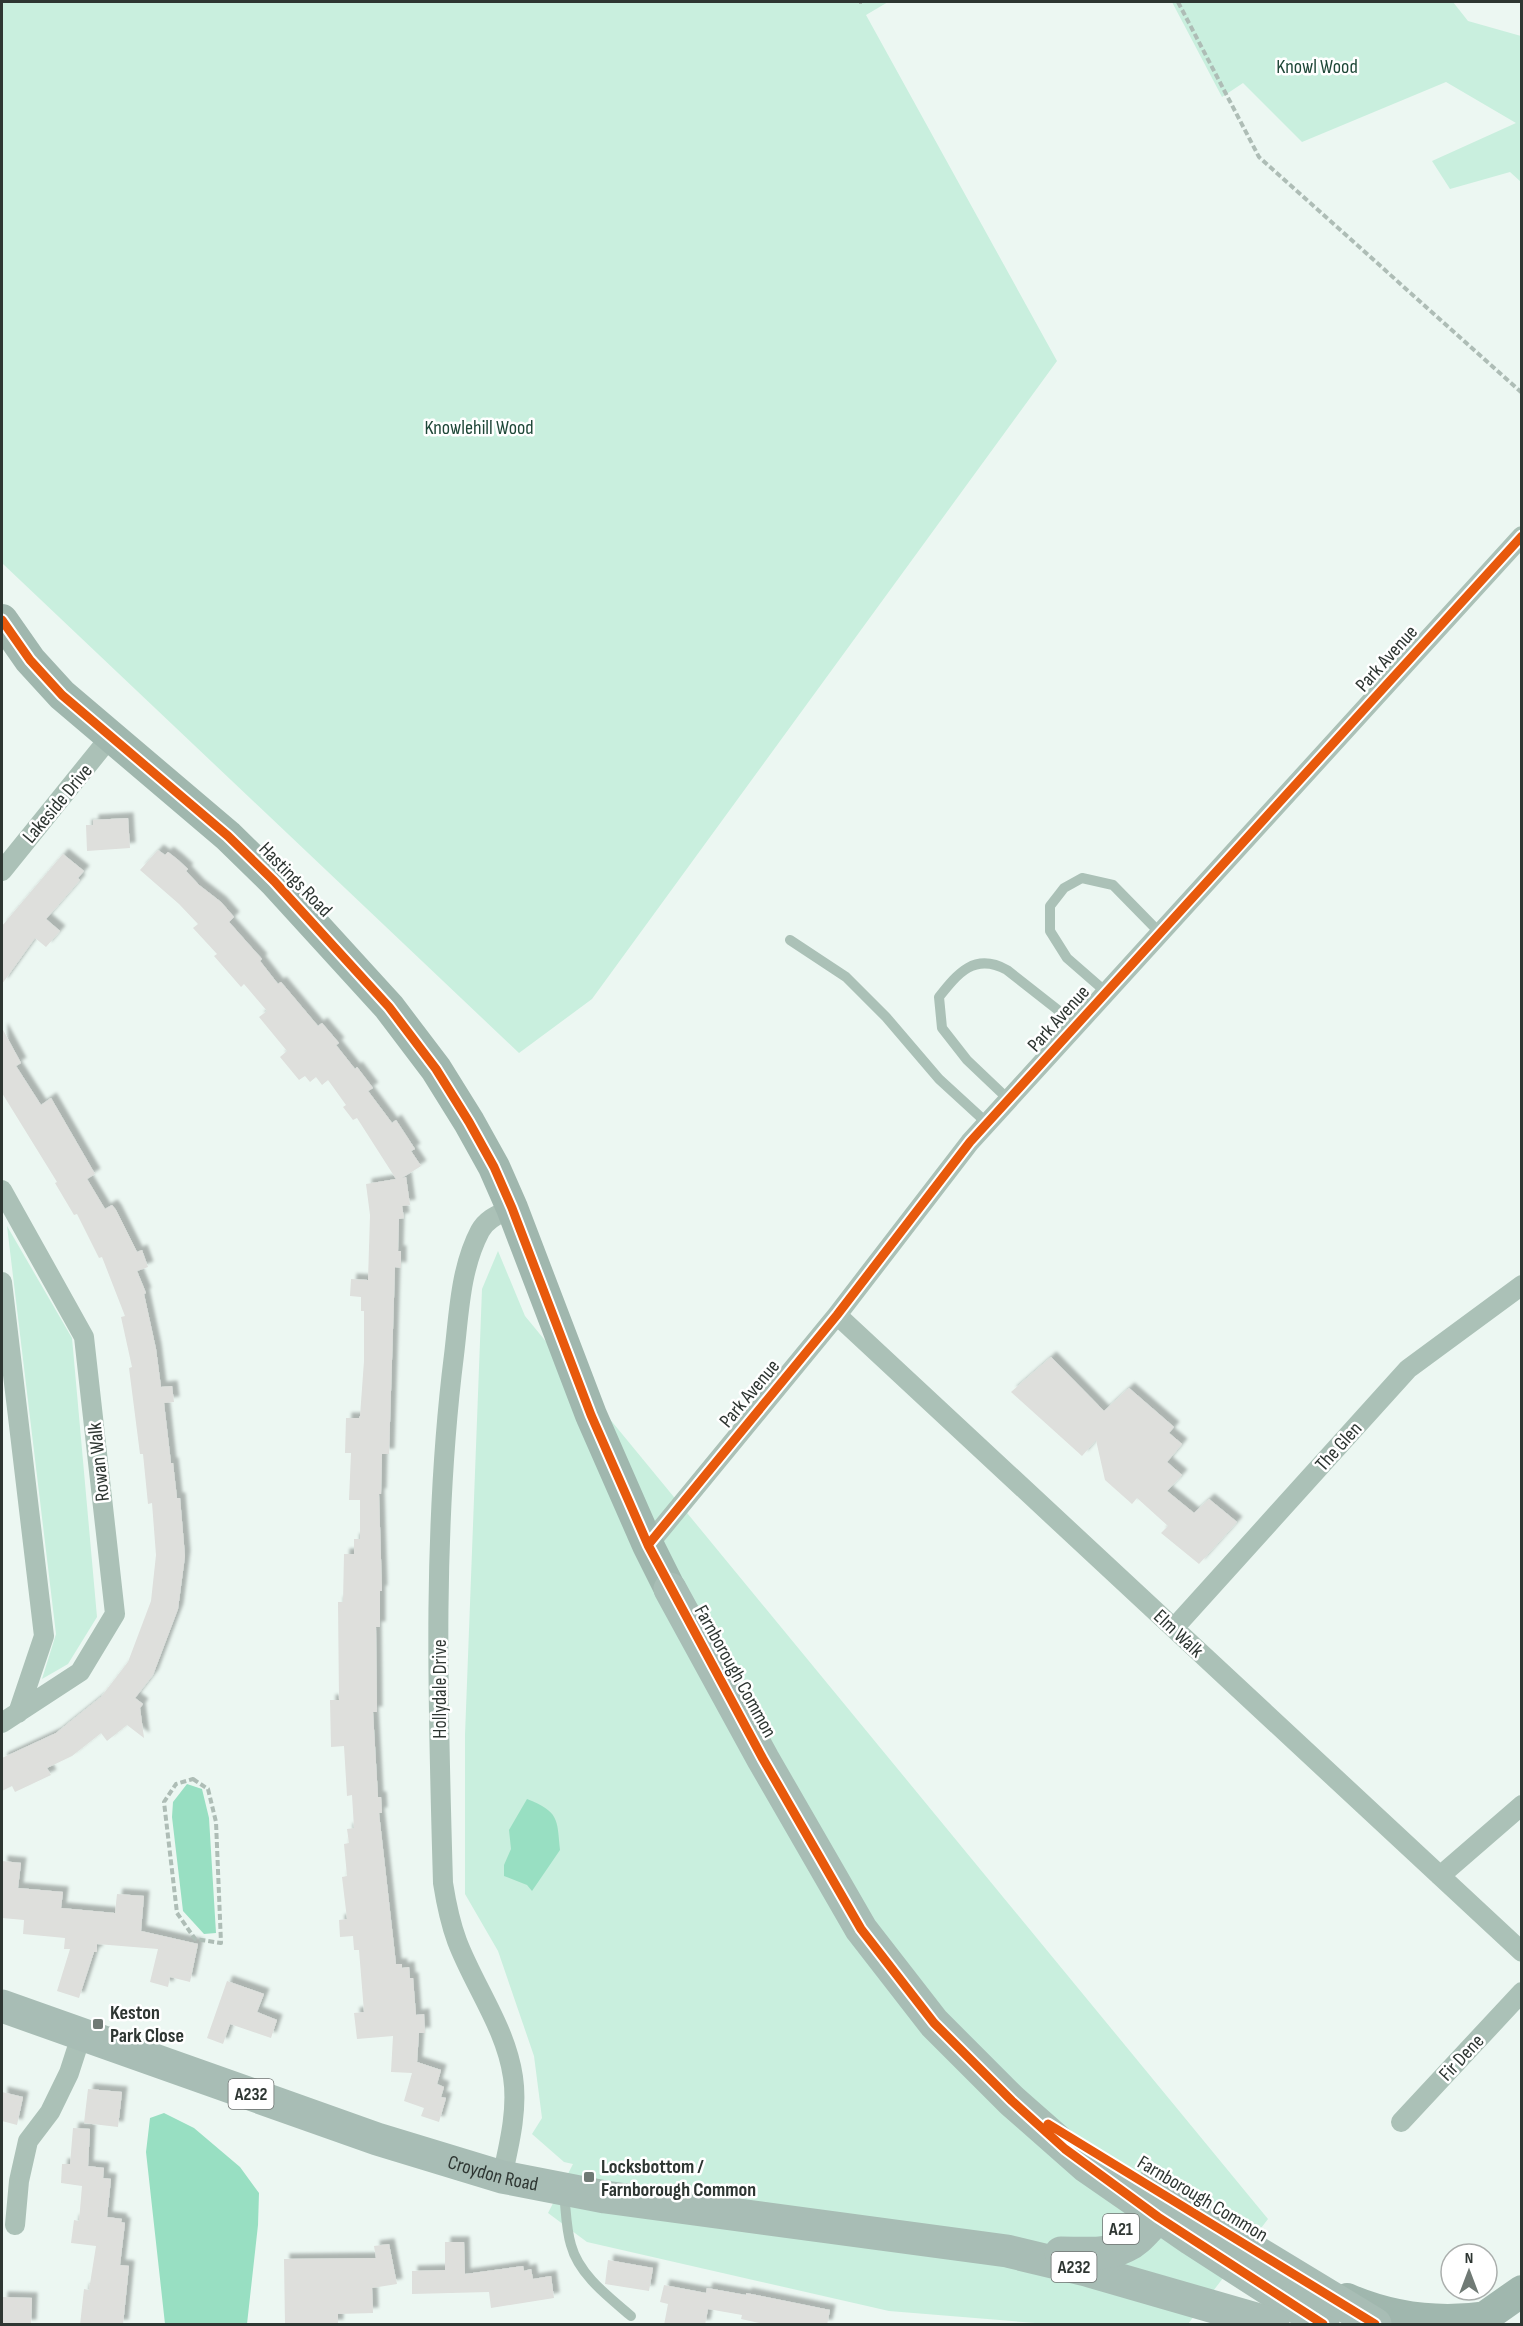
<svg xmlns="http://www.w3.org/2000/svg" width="1523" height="2326" viewBox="0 0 1523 2326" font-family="'Sofia Sans Condensed',sans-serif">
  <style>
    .green { fill: #c9efde }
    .water { fill: #98dfc2 }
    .building { fill: #dedfdc; filter: url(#shadow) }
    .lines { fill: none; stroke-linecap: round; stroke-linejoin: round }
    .path { stroke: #aebdb6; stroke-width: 4; stroke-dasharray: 6 3; stroke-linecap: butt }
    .lane { stroke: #abc1b7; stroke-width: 10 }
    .street { stroke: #abc1b7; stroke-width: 20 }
    .primary { stroke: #a0b7ae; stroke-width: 32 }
    .highway { stroke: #a8bdb5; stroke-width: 33 }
    .cycleway-casing { stroke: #fff; stroke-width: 13 }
    .cycleway { stroke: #e8590c; stroke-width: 9 }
    .poi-dot { fill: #707a75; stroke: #fff; stroke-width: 2 }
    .labels { text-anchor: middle; stroke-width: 5; stroke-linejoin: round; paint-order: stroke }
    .shield { fill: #fff; stroke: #6d7270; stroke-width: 1.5 }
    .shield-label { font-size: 18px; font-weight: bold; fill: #2e3632 }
    .park-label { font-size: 20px; fill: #1f4838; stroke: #fff }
    .street-label { font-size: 20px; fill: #2e3632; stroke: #fff }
    .poi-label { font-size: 20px; font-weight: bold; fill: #2e3632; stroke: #fff; text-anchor: start }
  </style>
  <defs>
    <filter id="shadow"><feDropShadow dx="5.5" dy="-5.5" stdDeviation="1.5" flood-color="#0004"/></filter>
  </defs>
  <rect width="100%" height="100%" fill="#ecf7f2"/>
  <path class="green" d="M 2,2 L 888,2 L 866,15 L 1057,361 L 592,999 L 519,1053 L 2,563 Z
    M 1172,2 L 1453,2 L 1468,21 L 1521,36 L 1521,182 L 1510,172 L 1450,189 L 1432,161 L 1516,123 L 1446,82 L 1302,142 L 1243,83 L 1222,97 Z
    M 7,1226 L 72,1338 L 97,1617 L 68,1664 L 42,1679 L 56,1634 Z
    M 498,1251 L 525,1316 L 1268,2219 L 1188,2324 L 1048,2324 L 889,2311 L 587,2242 L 548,2213 L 573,2164 L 564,2162 L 532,2134 L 542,2118 L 534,2056 L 498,1951 L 465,1894 L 465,1735 L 482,1289 Z"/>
  <path class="water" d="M 187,1784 L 202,1789 L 209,1818 L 216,1933 L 204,1934 L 183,1911 L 172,1817 L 173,1802 Z
    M 527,1799 C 559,1812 557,1818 560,1850 L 532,1891 L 527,1885 L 504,1876 L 504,1865 L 511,1849 L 509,1830 Z
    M 164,2113 L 194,2128 L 240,2167 L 259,2193 L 258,2225 L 247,2324 L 165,2324 L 146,2152 L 150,2118 Z"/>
  <path class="building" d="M 128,818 L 130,848 L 87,851 L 86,825 L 93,825 L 93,820 Z
    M 158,850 L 165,855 L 168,852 L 177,859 L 188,869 L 186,871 L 199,885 L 221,902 L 234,917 L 229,922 L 262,959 L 260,961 L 278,984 L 281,982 L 318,1026 L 322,1023 L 339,1043 L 336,1045 L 355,1069 L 357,1067 L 373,1088 L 368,1091 L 392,1123 L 396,1120 L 415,1149 L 411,1151 L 421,1166 L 402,1178 L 406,1177 L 410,1205 L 402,1206 L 404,1218 L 399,1219 L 398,1251 L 401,1251 L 401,1268 L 395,1267 L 389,1454 L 382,1454 L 381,1494 L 379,1494 L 382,1591 L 380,1591 L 380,1627 L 376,1627 L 377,1712 L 373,1712 L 378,1797 L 381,1797 L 382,1813 L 379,1813 L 396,1964 L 402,1964 L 402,1968 L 409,1967 L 410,1978 L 413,1978 L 416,2015 L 424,2014 L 425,2033 L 419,2033 L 417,2062 L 441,2070 L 437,2084 L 444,2087 L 441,2097 L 446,2098 L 439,2122 L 421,2116 L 424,2108 L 404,2101 L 412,2073 L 391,2072 L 393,2036 L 357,2039 L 354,2013 L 364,2012 L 359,1950 L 354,1950 L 353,1936 L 340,1937 L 339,1920 L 347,1919 L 342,1877 L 347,1876 L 344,1844 L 349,1843 L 347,1829 L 354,1828 L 352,1795 L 347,1796 L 344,1746 L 331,1747 L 330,1700 L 339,1700 L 338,1602 L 343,1602 L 344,1554 L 354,1554 L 354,1539 L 360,1539 L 360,1500 L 349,1500 L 351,1453 L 345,1453 L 346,1418 L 359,1418 L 360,1416 L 364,1361 L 364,1311 L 361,1311 L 361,1297 L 350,1296 L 351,1279 L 368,1280 L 370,1215 L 366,1184 L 396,1179 L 357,1118 L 353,1120 L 343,1107 L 346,1105 L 328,1080 L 322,1085 L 316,1077 L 310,1082 L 305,1076 L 299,1080 L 280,1057 L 287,1051 L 259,1017 L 267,1011 L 244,984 L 241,987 L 214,956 L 217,954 L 193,928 L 198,924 L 179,904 L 140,870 Z
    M 63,854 L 84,871 L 78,878 L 80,880 L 46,919 L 60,931 L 46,947 L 35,938 L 2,984 L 2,926 Z
    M 2,1028 L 21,1063 L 16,1066 L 41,1105 L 51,1098 L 95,1174 L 87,1179 L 105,1209 L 112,1205 L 116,1210 L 137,1252 L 142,1250 L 148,1267 L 137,1271 L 146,1293 L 144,1294 L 156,1349 L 161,1387 L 172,1386 L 174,1402 L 164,1403 L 171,1463 L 173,1463 L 177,1498 L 180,1498 L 185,1556 L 178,1609 L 153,1675 L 135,1698 L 143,1704 L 140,1708 L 144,1738 L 127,1725 L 107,1741 L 101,1733 L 72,1756 L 47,1768 L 51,1775 L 15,1792 L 12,1786 L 2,1791 L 2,1758 L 56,1733 L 101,1697 L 128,1662 L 151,1601 L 156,1555 L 152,1503 L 148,1504 L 143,1454 L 140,1454 L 129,1368 L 132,1367 L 121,1317 L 125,1316 L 102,1257 L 99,1258 L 77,1214 L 74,1215 L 55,1183 L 57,1182 L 2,1093 Z
    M 1051,1357 L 1104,1411 L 1129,1388 L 1174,1427 L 1169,1433 L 1182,1444 L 1167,1462 L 1182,1475 L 1167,1491 L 1194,1513 L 1209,1499 L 1237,1522 L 1199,1564 L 1161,1533 L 1168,1526 L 1137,1498 L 1132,1504 L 1105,1480 L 1096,1440 L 1082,1456 L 1011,1392 Z
    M 2,1861 L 21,1863 L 18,1888 L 63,1892 L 61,1908 L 115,1913 L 117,1894 L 144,1896 L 141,1931 L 198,1944 L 190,1982 L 170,1977 L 168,1987 L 150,1982 L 158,1949 L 97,1944 L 97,1952 L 94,1952 L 79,1998 L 57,1991 L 70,1949 L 64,1949 L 65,1938 L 23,1934 L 24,1920 L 2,1918 Z
    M 227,1981 L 264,1994 L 257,2012 L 277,2020 L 271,2038 L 230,2024 L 223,2044 L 207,2038 Z
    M 88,2089 L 122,2092 L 118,2127 L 84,2123 Z
    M 2,2092 L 23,2097 L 17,2125 L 2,2121 Z
    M 73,2128 L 90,2129 L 88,2166 L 104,2168 L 103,2178 L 111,2179 L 107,2217 L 122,2219 L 121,2222 L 125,2223 L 120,2265 L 129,2266 L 123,2325 L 80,2325 L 84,2289 L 89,2290 L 96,2246 L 71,2243 L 74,2220 L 79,2221 L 82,2186 L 61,2183 L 62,2164 L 70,2164 Z
    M 445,2242 L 464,2242 L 465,2274 L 523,2266 L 524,2271 L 531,2269 L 533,2279 L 551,2276 L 554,2298 L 491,2308 L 489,2292 L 412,2294 L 412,2271 L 445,2270 Z
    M 389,2244 L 397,2284 L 372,2288 L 373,2313 L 338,2314 L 338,2325 L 285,2325 L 284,2259 L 376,2258 L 374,2246 Z
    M 608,2260 L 653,2268 L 649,2291 L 605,2284 Z
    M 664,2285 L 706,2293 L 707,2288 L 746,2295 L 746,2293 L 830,2310 L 827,2325 L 768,2325 L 741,2319 L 742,2315 L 708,2309 L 705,2325 L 664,2325 L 668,2304 L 660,2302 Z
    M 2,2297 L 32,2298 L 31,2325 L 2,2325 Z"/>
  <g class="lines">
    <path class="path" d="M 859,2 L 862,2
      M 1178,2 L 1259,157 L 1522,393
      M 193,1779 L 208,1789 L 216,1822 L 221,1943 L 195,1939 L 177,1913 L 164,1802 L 176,1784 Z"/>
    <path class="lane" d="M 790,940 L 846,977 L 886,1017 L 939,1079 L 987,1123
      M 1106,992 L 1067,958 L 1050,931 L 1050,906 L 1064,888 L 1082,878 L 1113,885 L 1160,933
      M 1008,1099 L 967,1060 L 942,1028 L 939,997 C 958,973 975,952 1007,970 L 1077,1025
      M 564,2193 C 566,2210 566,2229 571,2245 C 579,2275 609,2297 631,2316"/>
    <path class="street" d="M 2,871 L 111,736
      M 2,1190 L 84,1337 L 115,1614 L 80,1672 L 2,1723
      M 2,1282 L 44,1636 L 18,1713
      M 837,1315 L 1522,1952
      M 648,1545 L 837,1315 L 970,1142 L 1522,536
      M 1174,1628 L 1408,1369 L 1522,1285
      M 1440,1876 L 1522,1805
      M 1401,2122 L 1522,1992
      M 502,2177 C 509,2145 518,2110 513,2077 C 506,2028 474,1986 457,1941 C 450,1922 446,1902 443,1883 C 438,1707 432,1530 454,1355 C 459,1314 460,1269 480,1231 C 487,1218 500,1214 512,1208
      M 15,2225 L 19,2181 L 28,2141 L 50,2112 L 69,2073 L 82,2033"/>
    <path class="primary" d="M 2,620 L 30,660 L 62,695 L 228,836 L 274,881 L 389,1007 L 436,1069 L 469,1122 L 494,1167 L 512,1208 L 591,1415 L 648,1545 L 670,1589
      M 1347,2299 C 1391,2318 1439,2324 1487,2317
      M 1475,2324 L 1522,2291"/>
    <g class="highway">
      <path d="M 670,1589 L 763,1759 L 861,1929 L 934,2023 L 1012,2101 L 1087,2167 L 1191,2239 L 1323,2324"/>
      <path id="s1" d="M 2,2006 L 377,2139 L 502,2177 L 605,2197 L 1007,2251 L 1086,2270 L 1273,2324"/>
      <path d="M 1149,2187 L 1375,2324"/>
      <path d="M 1061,2253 C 1082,2253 1106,2256 1126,2246 C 1146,2237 1154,2212 1177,2209"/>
    </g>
    <defs>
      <path id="cycleway" d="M 2,620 L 30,660 L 62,695 L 228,836 L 274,881 L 389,1007 L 436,1069 L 469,1122 L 494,1167 L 512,1208 L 591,1415 L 648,1545 L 763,1759 L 861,1929 L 934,2023 L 1012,2101 L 1065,2149 L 1158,2217 L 1323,2324
        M 648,1545 L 837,1315 L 970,1142 L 1522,536
        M 1048,2124 L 1375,2324"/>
    </defs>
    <use href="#cycleway" class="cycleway-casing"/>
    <use href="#cycleway" class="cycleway"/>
  </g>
  <g class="poi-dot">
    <rect x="92" y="2018" width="12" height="12" rx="3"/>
    <rect x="583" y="2171" width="12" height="12" rx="3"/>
  </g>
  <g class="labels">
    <g class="shield">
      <rect x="228.5" y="2079" width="45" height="30" rx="4.5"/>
      <rect x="1103" y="2214" width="36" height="30" rx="4.5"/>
      <rect x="1051.5" y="2252" width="45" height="30" rx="4.5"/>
    </g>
    <g class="shield-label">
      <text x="251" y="2100">A232</text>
      <text x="1121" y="2235">A21</text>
      <text x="1074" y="2273">A232</text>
    </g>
    <g class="park-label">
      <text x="1317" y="73">Knowl Wood</text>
      <text x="479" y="434">Knowlehill Wood</text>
    </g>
    <g class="street-label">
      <text transform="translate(1386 658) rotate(-48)" y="7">Park Avenue</text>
      <text transform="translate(57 803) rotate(-50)" y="7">Lakeside Drive</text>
      <text transform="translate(296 879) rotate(46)" y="7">Hastings Road</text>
      <text transform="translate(1058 1018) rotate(-48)" y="7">Park Avenue</text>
      <text transform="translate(749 1393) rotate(-50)" y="7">Park Avenue</text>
      <text transform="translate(1338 1446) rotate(-48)" y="7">The Glen</text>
      <text transform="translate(98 1462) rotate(-96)" y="7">Rowan Walk</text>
      <text transform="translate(1179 1633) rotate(43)" y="7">Elm Walk</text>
      <text transform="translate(736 1671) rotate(61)" y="7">Farnborough Common</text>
      <text transform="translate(439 1689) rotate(-90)" y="7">Hollydale Drive</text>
      <text transform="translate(1461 2057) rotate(-47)" y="7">Fir Dene</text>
      <text dy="7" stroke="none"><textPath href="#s1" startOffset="519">Croydon Road</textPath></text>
      <text transform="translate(1203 2198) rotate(31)" y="7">Farnborough Common</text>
    </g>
    <g class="poi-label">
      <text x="110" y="2019">Keston<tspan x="110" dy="23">Park Close</tspan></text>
      <text x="601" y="2173">Locksbottom /<tspan x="601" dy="23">Farnborough Common</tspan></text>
    </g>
  </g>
  <rect width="1523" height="2326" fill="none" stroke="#2e3632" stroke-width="6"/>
  <g transform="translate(1469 2272)"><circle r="28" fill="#ffffff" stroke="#abafad" stroke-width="1.5"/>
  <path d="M0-4.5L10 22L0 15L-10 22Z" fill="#707a75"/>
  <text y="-9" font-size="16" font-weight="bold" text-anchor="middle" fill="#2e3632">N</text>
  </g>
</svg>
